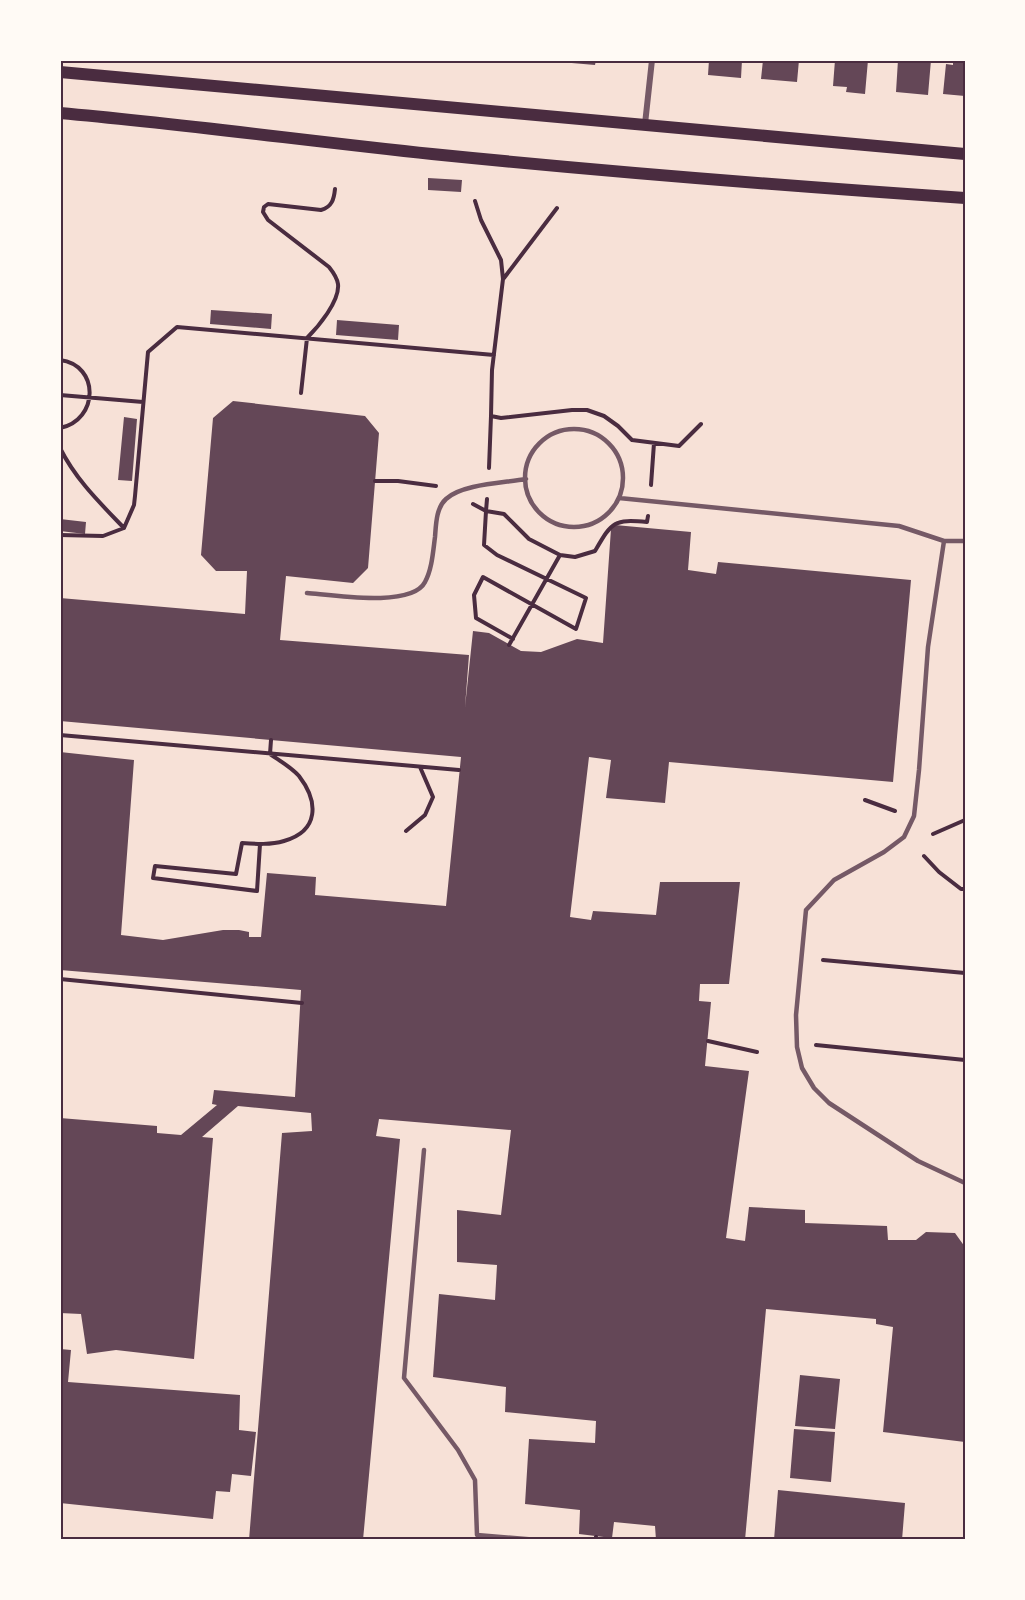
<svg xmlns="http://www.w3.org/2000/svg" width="1025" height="1600" viewBox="0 0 1025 1600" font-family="'Noto Sans',sans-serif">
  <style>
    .building { fill: #644757 }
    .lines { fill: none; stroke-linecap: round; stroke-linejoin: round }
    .path { stroke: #4a2c40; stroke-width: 4 }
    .service { stroke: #755966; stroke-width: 4.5 }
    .minor { stroke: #755966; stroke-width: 6 }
    .secondary { stroke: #4a2c40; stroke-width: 12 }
    .neatline { fill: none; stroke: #4a2c40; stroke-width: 2 }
  </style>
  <rect width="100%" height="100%" fill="#f7e1d7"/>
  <path class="building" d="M 560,60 L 596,60 L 595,65 L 560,62 Z
    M 709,60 L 742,60 L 741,78 L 708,75 Z
    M 763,60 L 799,60 L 797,82 L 761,79 Z
    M 835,60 L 868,60 L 865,94 L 846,92 L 847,87 L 833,86 Z
    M 898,60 L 931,60 L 928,95 L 896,92 Z
    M 953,60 L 965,60 L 965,96 L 943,94 L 946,64 L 953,65 Z
    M 428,178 L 462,180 L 461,192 L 428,190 Z
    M 211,310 L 272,314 L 271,329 L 210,324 Z
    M 337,320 L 399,325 L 398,340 L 336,335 Z
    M 233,401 L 365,416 L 379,433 L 368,568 L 353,583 L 286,576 L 280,640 L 469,655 L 465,707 L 473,631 L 489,633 L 521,651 L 541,652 L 577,639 L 603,643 L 611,529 L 615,525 L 691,532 L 688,570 L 716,574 L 718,562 L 911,580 L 893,782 L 669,762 L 665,803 L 606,798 L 611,760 L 589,757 L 570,917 L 591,920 L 593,911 L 656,915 L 660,882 L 740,882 L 729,984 L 700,984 L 699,1001 L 711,1002 L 705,1066 L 749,1071 L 726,1238 L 745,1241 L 749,1207 L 805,1210 L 805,1223 L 887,1226 L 888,1240 L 916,1240 L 926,1232 L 955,1233 L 965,1247 L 965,1442 L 883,1432 L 893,1327 L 876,1324 L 876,1319 L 766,1309 L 745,1540 L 656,1540 L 655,1526 L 614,1522 L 612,1538 L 579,1534 L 580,1510 L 525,1504 L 529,1439 L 595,1443 L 596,1421 L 505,1412 L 506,1387 L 433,1377 L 439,1294 L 495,1300 L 497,1265 L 457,1262 L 457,1210 L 501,1215 L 511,1130 L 379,1119 L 376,1136 L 400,1139 L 363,1540 L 249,1540 L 282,1133 L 312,1131 L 311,1113 L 238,1106 L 202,1137 L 213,1138 L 194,1359 L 116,1350 L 87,1354 L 81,1314 L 60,1313 L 60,1118 L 157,1126 L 157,1133 L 181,1135 L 217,1105 L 212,1104 L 214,1090 L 295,1097 L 301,990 L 60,970 L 60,752 L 134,760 L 121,935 L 163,940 L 223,930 L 239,930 L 249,932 L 249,937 L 261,937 L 267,873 L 316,877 L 315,895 L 446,906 L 461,757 L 60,721 L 60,598 L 245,614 L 247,571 L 216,571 L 201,555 L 213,418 Z
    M 124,417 L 137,419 L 132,481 L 118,480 Z
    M 60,519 L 86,522 L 85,534 L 60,531 Z
    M 60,1349 L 71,1350 L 68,1382 L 240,1395 L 239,1430 L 256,1432 L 251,1476 L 232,1474 L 230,1492 L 216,1491 L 213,1519 L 60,1503 Z
    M 800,1375 L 840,1379 L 835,1429 L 795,1426 Z
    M 794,1429 L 835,1432 L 831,1482 L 790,1478 Z
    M 778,1490 L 905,1503 L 902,1540 L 774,1540 Z"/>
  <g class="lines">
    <path class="path" d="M 475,201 L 481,220 L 501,260 L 503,279 L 492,370 L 491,416
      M 504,278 L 557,208
      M 60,360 C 100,365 99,420 60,428
      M 301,393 L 307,338 C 318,327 340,301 338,284 C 337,277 333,272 329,267 L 268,220 L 263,212 L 264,207 L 268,204 L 321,210 C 332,207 334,199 335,189
      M 60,395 L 143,402
      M 60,448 C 76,480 100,503 124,528 L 103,536 L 60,535
      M 489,468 L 491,416 L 501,418 L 572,410 L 587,410 L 604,416 L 618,426 L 632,440 L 679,446 L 701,424
      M 375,481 L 398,481 L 436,486
      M 651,485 L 654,443
      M 487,499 L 486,511 L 504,514 L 529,539 L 560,555 L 509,645
      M 473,504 L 486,511 L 484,545 L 497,555 L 586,598 L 576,629 L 483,577 L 474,595 L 476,618 L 513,639
      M 124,528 L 134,505 L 135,496 L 148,352 L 177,327 L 494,355
      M 560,555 L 575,557 L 595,551 C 612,522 613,519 647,522 L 648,516
      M 60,735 L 459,770
      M 865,800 L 895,811
      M 406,831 L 425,815 L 433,797 L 420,767
      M 933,834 L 965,820
      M 260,844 L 257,891 L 153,878 L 155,866 L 236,874 L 242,843 C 256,844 271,845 284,841 C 319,831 319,802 299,776 C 291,767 280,761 270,754 L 271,740
      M 924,856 L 939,872 L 961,889 L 965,889
      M 823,960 L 965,973
      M 60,979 L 302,1003
      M 708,1041 L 757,1052
      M 816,1045 L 965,1060
      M 595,1540 L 596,1537"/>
    <path class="service" d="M525 478a49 49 0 1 1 98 0a49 49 0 1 1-98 0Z
      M 619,498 L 899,526 L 944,541 L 965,541
      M 944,541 L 928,647 L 919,770 L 914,816 L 904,837 L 884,852 L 834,880 L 806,910 L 796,1015 L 797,1047 L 802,1068 L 814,1088 L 829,1103 L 918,1161 L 965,1183
      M 307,593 C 332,595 412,608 425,582 C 432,569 433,552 435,537 C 436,525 436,508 446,499 C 462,484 504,483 526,479
      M 424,1150 L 404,1378 L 458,1450 L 475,1480 L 477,1535 L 538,1540"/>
    <path class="minor" d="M 645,124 L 652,60"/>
    <path class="secondary" d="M 60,72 L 965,154
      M 60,113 C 184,124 308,141 432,154 C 610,172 787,186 965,198"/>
  </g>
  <rect width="1025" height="1600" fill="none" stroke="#fffaf5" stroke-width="123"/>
  <rect x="62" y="62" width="902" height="1476" class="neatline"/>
</svg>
